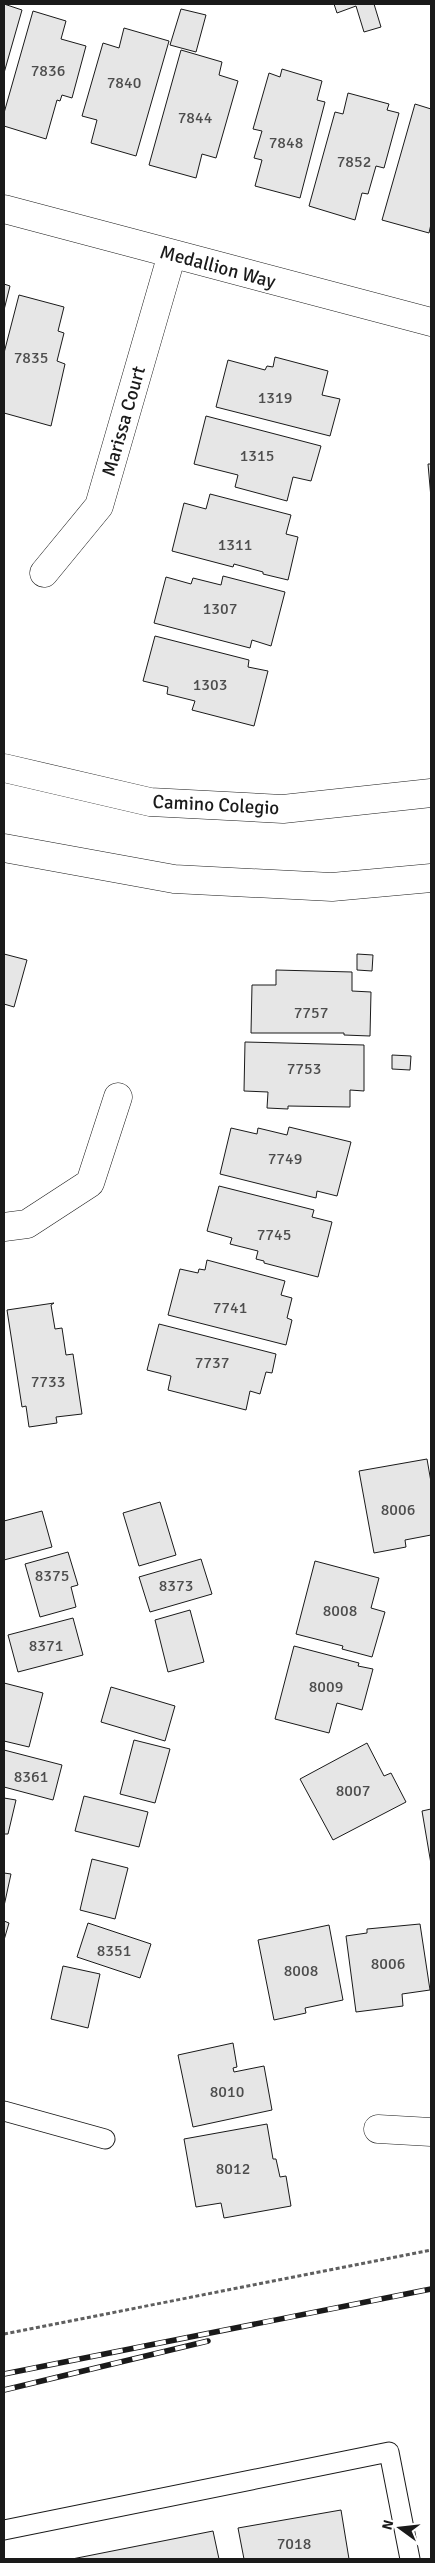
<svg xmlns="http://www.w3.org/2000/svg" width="435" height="2563" viewBox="0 0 435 2563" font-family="Signika,sans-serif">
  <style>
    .building { fill: #e6e6e6; stroke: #1a1a1a }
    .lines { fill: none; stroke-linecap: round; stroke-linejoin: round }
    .service-casing { stroke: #1a1a1a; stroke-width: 21 }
    .minor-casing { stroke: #1a1a1a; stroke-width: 29 }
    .tertiary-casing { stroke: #1a1a1a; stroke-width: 29 }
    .path { stroke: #5f5f5f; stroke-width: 3; stroke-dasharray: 4 2.5; stroke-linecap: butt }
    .service { stroke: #fff; stroke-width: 19 }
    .minor { stroke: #fff; stroke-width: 28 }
    .tertiary { stroke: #fff; stroke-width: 28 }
    .rail-casing { stroke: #1a1a1a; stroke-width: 5.5 }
    .rail { stroke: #fff; stroke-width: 4; stroke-dasharray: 11; stroke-linecap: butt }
    .labels { text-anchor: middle; stroke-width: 4; stroke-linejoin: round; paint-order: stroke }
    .number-label { font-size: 16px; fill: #4d4d4d }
    .street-label { font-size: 19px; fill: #1a1a1a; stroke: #fff }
  </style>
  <rect width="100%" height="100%" fill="#fff"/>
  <path class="building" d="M 4,4 L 22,10 L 4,73 Z
    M 334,4 L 374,4 L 381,27 L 364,32 L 356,6 L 337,13 Z
    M 181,9 L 206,15 L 196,52 L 170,45 Z
    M 33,11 L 66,21 L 61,39 L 86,46 L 72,98 L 62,95 L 60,101 L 57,100 L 46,139 L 4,126 L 4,113 Z
    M 124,28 L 169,41 L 136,156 L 91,143 L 97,120 L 82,116 L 103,43 L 119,48 Z
    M 181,50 L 222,62 L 219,75 L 238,81 L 216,158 L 202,154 L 196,178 L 149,165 Z
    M 282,69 L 322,81 L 317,100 L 325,102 L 300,198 L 255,186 L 262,160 L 254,158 L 262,131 L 253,129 L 269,73 L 280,77 Z
    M 348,93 L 389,104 L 387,110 L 399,113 L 384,168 L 376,166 L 368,194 L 362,193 L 355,220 L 309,206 L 335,112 L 343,114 Z
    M 415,104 L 431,109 L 431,224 L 429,233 L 382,220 Z
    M 4,284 L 10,286 L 4,310 Z
    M 19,295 L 64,307 L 58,331 L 64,333 L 57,361 L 65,364 L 51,426 L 4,413 L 4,353 Z
    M 275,357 L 328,371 L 322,395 L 340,399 L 330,436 L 216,407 L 228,360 L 265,370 L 267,366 L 273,367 Z
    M 206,416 L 321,446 L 311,481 L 293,477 L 287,501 L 235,487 L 238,475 L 194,464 Z
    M 428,464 L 431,464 L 431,498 Z
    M 210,494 L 291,515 L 286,534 L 298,537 L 288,580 L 263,574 L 263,572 L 234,564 L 233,567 L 172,551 L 184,503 L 206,509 Z
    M 223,576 L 285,592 L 271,646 L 252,640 L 250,648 L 154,623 L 166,577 L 191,584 L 193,578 L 221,585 Z
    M 155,636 L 249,660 L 248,667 L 268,671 L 254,726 L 192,710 L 195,701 L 167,694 L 168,687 L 143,681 Z
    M 4,954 L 27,960 L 14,1007 L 4,1004 Z
    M 357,954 L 373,955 L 372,971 L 357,970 Z
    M 276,970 L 352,972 L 352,991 L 371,992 L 370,1036 L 344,1035 L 344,1033 L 251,1033 L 252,985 L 276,985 Z
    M 245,1042 L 364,1045 L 364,1091 L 350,1090 L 350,1107 L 288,1106 L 288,1109 L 267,1108 L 268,1092 L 244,1091 Z
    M 392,1055 L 411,1056 L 410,1070 L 392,1069 Z
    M 289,1127 L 351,1142 L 337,1196 L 317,1191 L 316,1198 L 220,1174 L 231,1128 L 257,1134 L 258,1128 L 287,1135 Z
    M 219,1186 L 314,1210 L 312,1217 L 332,1222 L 318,1277 L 264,1263 L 264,1261 L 256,1259 L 258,1251 L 230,1244 L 232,1238 L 207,1231 Z
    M 207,1260 L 285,1281 L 281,1295 L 292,1298 L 287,1318 L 292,1320 L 286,1345 L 168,1315 L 180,1269 L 198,1273 L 199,1269 L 205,1270 Z
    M 54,1303 L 51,1305 L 55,1329 L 62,1328 L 66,1355 L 73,1354 L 82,1414 L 56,1417 L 57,1423 L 29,1427 L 26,1406 L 22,1407 L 7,1310 Z
    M 159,1324 L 276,1354 L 272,1373 L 266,1372 L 260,1394 L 250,1391 L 246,1410 L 168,1390 L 171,1376 L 147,1370 Z
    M 427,1459 L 431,1482 L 431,1535 L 405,1540 L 406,1547 L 374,1553 L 359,1471 Z
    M 160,1502 L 176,1555 L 139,1566 L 123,1513 Z
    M 42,1511 L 52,1547 L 4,1560 L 4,1521 Z
    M 68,1552 L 78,1585 L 71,1587 L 76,1607 L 40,1617 L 25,1564 Z
    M 201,1559 L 212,1594 L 150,1612 L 139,1577 Z
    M 315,1561 L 379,1578 L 371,1608 L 385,1612 L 372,1657 L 342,1649 L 343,1646 L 296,1634 Z
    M 190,1610 L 204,1662 L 168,1672 L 155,1620 Z
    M 73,1618 L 83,1655 L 18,1672 L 8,1635 Z
    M 294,1646 L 359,1663 L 358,1666 L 373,1669 L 362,1710 L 337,1703 L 329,1733 L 275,1719 Z
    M 4,1683 L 43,1693 L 29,1747 L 4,1741 Z
    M 111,1687 L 175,1706 L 165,1741 L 101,1722 Z
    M 134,1740 L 170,1749 L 155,1803 L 120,1794 Z
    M 367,1743 L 384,1776 L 391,1773 L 406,1802 L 333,1840 L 300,1779 Z
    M 4,1750 L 62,1765 L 53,1800 L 4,1787 Z
    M 84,1796 L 148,1812 L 139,1847 L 75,1831 Z
    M 4,1798 L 16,1800 L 8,1834 L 4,1834 Z
    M 431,1809 L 431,1864 L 422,1811 Z
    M 92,1859 L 128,1868 L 115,1919 L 80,1910 Z
    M 4,1873 L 11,1874 L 4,1906 Z
    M 4,1921 L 9,1923 L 4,1940 Z
    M 88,1923 L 151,1944 L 140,1978 L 77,1957 Z
    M 420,1924 L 430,1990 L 402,1994 L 403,2006 L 356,2012 L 346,1936 L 367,1933 L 367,1929 Z
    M 329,1925 L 343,2000 L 305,2008 L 306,2013 L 274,2020 L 258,1940 Z
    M 63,1966 L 100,1974 L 88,2028 L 51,2019 Z
    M 233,2043 L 237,2067 L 233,2068 L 234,2072 L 264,2066 L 272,2110 L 193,2127 L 178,2055 Z
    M 267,2124 L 273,2159 L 276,2159 L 280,2177 L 286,2176 L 291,2206 L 224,2218 L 221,2203 L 196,2207 L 184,2139 Z
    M 341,2510 L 349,2559 L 244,2559 L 238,2528 Z
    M 213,2531 L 219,2559 L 72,2559 Z"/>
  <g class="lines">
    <defs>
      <path id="service" d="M 4,2111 L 105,2139
        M 4,2530 L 389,2452 L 410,2559"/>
      <path id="minor" d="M 4,209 L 431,322
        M 44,573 L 99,506 L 172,254
        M 4,1227 L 27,1224 L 90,1183 L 118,1097
        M 378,2129 L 431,2132"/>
      <path id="tertiary" d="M 4,768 L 150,802 L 283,809 L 431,793
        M 4,848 L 174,879 L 332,887 L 431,878"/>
    </defs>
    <use href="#service" class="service-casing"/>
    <use href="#minor" class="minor-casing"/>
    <use href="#tertiary" class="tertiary-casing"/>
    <path class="path" d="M 4,2334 L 431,2250"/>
    <use href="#service" class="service"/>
    <use href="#minor" class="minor"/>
    <use href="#tertiary" class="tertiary"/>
    <defs>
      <path id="rail" d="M 4,2374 L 431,2289
        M 4,2390 L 208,2341"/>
    </defs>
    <use href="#rail" class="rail-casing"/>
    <use href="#rail" class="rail"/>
  </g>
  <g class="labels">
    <g class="number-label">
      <text x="48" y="76">7836</text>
      <text x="124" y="88">7840</text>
      <text x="195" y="123">7844</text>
      <text x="286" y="148">7848</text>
      <text x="354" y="167">7852</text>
      <text x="31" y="363">7835</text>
      <text x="275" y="403">1319</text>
      <text x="257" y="461">1315</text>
      <text x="235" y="550">1311</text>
      <text x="220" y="614">1307</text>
      <text x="210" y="690">1303</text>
      <text x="311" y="1018">7757</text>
      <text x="304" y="1074">7753</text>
      <text x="285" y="1164">7749</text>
      <text x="274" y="1240">7745</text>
      <text x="230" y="1313">7741</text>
      <text x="212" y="1368">7737</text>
      <text x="48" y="1387">7733</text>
      <text x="398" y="1515">8006</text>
      <text x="52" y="1581">8375</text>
      <text x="176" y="1591">8373</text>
      <text x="340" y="1616">8008</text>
      <text x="46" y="1651">8371</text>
      <text x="326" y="1692">8009</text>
      <text x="31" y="1782">8361</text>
      <text x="353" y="1796">8007</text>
      <text x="114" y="1956">8351</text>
      <text x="388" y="1969">8006</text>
      <text x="301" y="1976">8008</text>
      <text x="227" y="2097">8010</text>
      <text x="233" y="2174">8012</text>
      <text x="294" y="2549">7018</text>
    </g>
    <g class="street-label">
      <text transform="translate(218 266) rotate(15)" y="7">Medallion Way</text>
      <text transform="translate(123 421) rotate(-74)" y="7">Marissa Court</text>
      <text transform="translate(216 804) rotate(3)" y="7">Camino Colegio</text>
    </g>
  </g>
  <rect width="435" height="2563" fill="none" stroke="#1a1a1a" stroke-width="10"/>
  <g transform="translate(400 2528) rotate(285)" stroke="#ffffff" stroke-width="4" paint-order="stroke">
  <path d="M0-4L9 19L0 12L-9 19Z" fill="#1a1a1a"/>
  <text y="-8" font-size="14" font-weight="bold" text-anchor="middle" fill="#1a1a1a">N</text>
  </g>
</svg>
